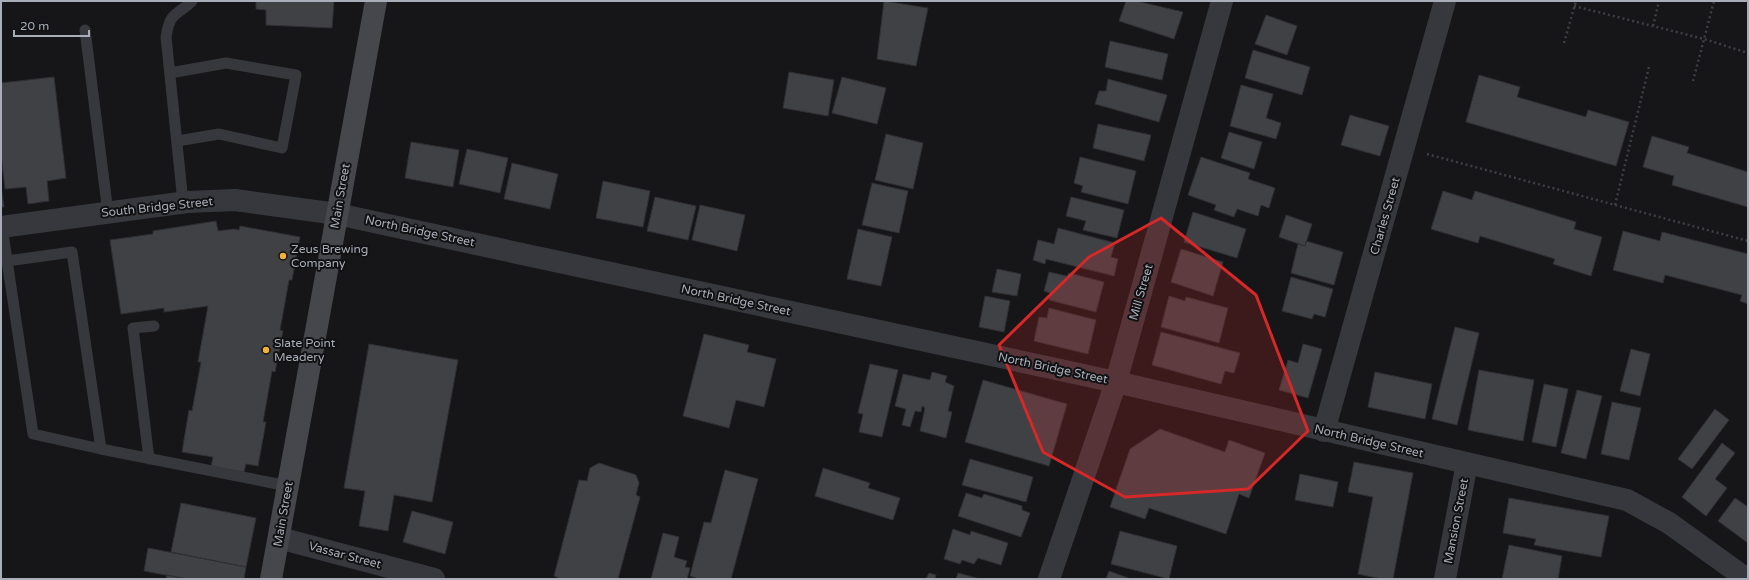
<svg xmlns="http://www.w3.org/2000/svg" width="1749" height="580" viewBox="0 0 1749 580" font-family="'Varela Round',sans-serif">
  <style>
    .building { fill: #404145; stroke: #303034 }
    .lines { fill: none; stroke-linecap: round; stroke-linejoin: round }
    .path { stroke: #3d3f44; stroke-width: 2.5; stroke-dasharray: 2 3; stroke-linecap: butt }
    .lane { stroke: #37383d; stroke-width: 11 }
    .street { stroke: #37383d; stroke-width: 22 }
    .secondary { stroke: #45474d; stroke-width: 22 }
    .marked { fill: #d62828; fill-opacity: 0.2; stroke: #d62828; stroke-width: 3; stroke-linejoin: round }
    .poi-dot { fill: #f2b134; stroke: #111113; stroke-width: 1.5 }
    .labels { text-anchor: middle; stroke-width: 4; stroke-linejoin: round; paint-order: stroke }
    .street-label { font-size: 12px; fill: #a8adb8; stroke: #111113 }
    .poi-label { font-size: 12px; fill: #a8adb8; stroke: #111113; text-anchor: start }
  </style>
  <rect width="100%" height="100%" fill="#161618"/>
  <path class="building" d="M 256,1 L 334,1 L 332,28 L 266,25 L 266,10 L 256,9 Z
    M 884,1 L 928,8 L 916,66 L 877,59 Z
    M 1126,1 L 1136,1 L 1183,12 L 1174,39 L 1119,21 Z
    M 1266,15 L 1297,26 L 1287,55 L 1255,44 Z
    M 1110,41 L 1168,54 L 1162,80 L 1105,67 Z
    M 1253,50 L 1310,67 L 1302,95 L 1245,78 Z
    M 789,72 L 834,80 L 828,116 L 783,108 Z
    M 1479,75 L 1520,87 L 1517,97 L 1586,117 L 1588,110 L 1629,122 L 1616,166 L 1466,122 Z
    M 54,77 L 66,178 L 47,181 L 49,201 L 28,204 L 26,187 L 5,189 L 1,153 L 1,83 Z
    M 842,77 L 886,88 L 877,124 L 832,113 Z
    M 1108,79 L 1167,95 L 1159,122 L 1095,104 L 1099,91 L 1106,91 Z
    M 1241,85 L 1273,94 L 1266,118 L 1281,123 L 1276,139 L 1230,126 Z
    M 1350,115 L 1389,126 L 1380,156 L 1341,145 Z
    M 1098,124 L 1151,135 L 1144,161 L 1093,148 Z
    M 1229,132 L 1262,142 L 1254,169 L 1221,158 Z
    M 886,134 L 923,143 L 913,189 L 875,180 Z
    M 1652,136 L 1689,147 L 1687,153 L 1748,172 L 1748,207 L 1672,185 L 1674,176 L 1643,167 Z
    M 411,142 L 459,150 L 453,187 L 405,178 Z
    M 467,149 L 508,158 L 500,193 L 459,184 Z
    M 1080,157 L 1136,171 L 1128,204 L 1081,192 L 1083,186 L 1074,183 Z
    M 1201,157 L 1250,173 L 1248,179 L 1275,188 L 1269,208 L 1261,205 L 1258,216 L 1237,209 L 1234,217 L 1214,210 L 1216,205 L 1188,195 Z
    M 512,163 L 558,174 L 550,209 L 504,199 Z
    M 603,181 L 650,191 L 643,227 L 596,218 Z
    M 872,183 L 908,191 L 899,233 L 862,225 Z
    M 1,187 L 4,207 L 1,207 Z
    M 1443,191 L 1472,200 L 1475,191 L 1576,222 L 1574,229 L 1602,237 L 1591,276 L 1553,264 L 1555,259 L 1480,236 L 1478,243 L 1431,229 Z
    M 655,197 L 696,206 L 688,240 L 647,231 Z
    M 1071,197 L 1124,210 L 1117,238 L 1083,230 L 1086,221 L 1066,216 Z
    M 700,205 L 745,215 L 737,251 L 692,240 Z
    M 1193,212 L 1246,229 L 1237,258 L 1184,242 Z
    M 1286,215 L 1312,224 L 1305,246 L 1279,237 Z
    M 216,221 L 218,231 L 234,229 L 239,230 L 240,226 L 300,237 L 292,280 L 289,280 L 280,330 L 283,331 L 275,372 L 272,371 L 263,422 L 266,422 L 258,466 L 246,464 L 244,472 L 211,467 L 213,457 L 182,452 L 189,410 L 192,411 L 201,362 L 198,362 L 208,306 L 164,312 L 164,308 L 121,314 L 110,240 L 153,234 L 153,231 Z
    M 1058,228 L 1115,243 L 1111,257 L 1118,259 L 1114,276 L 1046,259 L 1045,264 L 1033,260 L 1038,240 L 1054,244 Z
    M 858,229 L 892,237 L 881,286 L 847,279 Z
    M 1623,231 L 1660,241 L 1662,232 L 1748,254 L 1748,304 L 1740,301 L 1742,295 L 1665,275 L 1663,283 L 1613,270 Z
    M 1306,241 L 1343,252 L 1334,285 L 1291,273 L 1298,244 L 1305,246 Z
    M 1181,249 L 1223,262 L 1213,296 L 1171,282 Z
    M 997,269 L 1021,274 L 1017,296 L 992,292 Z
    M 1049,272 L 1067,276 L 1069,273 L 1104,282 L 1096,312 L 1049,300 L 1050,293 L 1044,291 Z
    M 1291,277 L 1333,289 L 1325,317 L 1314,314 L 1312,319 L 1282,311 Z
    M 985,296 L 1010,301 L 1004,332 L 979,327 Z
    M 1169,296 L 1185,301 L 1186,297 L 1228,308 L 1219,343 L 1161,327 Z
    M 1049,308 L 1096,320 L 1088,354 L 1034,341 L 1039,317 L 1047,318 Z
    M 1455,327 L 1479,333 L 1457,425 L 1432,419 Z
    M 1161,332 L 1240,353 L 1234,373 L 1225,371 L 1221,384 L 1152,365 Z
    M 704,334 L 749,345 L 747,352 L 776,359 L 764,407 L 736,400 L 729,428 L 683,416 Z
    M 369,344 L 458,360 L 432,502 L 394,495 L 388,531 L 359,526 L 365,491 L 344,488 Z
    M 1303,344 L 1322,349 L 1308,398 L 1279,390 L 1288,360 L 1298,363 Z
    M 1631,349 L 1650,354 L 1640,396 L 1620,391 Z
    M 870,364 L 898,370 L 882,437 L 859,432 L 863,414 L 858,413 Z
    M 1479,370 L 1534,380 L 1523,441 L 1468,430 Z
    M 932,372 L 947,376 L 945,382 L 954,386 L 948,411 L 952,412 L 946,438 L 920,431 L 925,408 L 922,406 L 921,412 L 915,411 L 910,427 L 902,425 L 906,409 L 895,406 L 903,374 L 930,380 Z
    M 1375,372 L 1432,384 L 1425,419 L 1368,407 Z
    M 983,380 L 1067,404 L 1049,466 L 965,442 Z
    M 1544,384 L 1568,389 L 1556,447 L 1532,442 Z
    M 1577,390 L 1602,396 L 1586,459 L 1561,453 Z
    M 1612,402 L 1641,408 L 1629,460 L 1601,454 Z
    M 1715,409 L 1729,420 L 1692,469 L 1678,459 Z
    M 1160,429 L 1225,452 L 1229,440 L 1265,453 L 1249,498 L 1239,494 L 1226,534 L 1149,508 L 1145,519 L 1110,507 L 1130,449 Z
    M 1722,443 L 1735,453 L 1715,479 L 1727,488 L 1706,516 L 1682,497 Z
    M 970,459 L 1033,477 L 1026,502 L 962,485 Z
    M 1354,462 L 1413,473 L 1393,579 L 1382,579 L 1358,574 L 1373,497 L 1348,492 Z
    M 599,463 L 636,475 L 639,483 L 636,495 L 640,497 L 618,579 L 561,579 L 554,576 L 579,480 L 587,481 L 590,468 Z
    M 823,468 L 870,483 L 868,488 L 900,498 L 893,520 L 815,496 Z
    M 725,470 L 758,479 L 731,579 L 699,579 L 690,576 L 704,522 L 711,523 Z
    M 1300,474 L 1338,482 L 1333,507 L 1295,500 Z
    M 966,493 L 982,498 L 984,494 L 1022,506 L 1022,510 L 1030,513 L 1021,537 L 958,516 Z
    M 1509,498 L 1609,516 L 1601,557 L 1534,545 L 1536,539 L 1503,533 Z
    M 1735,498 L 1748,507 L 1748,543 L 1718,521 Z
    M 181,503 L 256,518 L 246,567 L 171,552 Z
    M 412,511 L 453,522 L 445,554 L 403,542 Z
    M 953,529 L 970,535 L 971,531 L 1008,543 L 1001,565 L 978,558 L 974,564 L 962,560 L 960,564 L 944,559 Z
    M 1120,531 L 1177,546 L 1169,579 L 1111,564 Z
    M 663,533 L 679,537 L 674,557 L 687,561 L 685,567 L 690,568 L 687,579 L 651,579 Z
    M 1509,545 L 1562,556 L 1558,579 L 1502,579 Z
    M 148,548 L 246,567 L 244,579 L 187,579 L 144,571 Z
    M 1109,571 L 1131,579 L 1106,579 Z
    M 929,573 L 936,575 L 935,579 L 926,579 Z
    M 958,573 L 980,579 L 956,579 Z
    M 167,575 L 187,579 L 166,579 Z"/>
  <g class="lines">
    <path class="path" d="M 1574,6 L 1704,39 L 1748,53
      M 1653,26 L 1659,1
      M 1564,43 L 1576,1
      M 1693,81 L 1714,1
      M 1427,154 L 1748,241
      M 1615,205 L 1649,67"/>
    <path class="lane" d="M 85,30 L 108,213
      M 170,73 L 226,63 L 296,75 L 282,148 L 219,134 L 177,141
      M 183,202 L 166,37 C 170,11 176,17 192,1
      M 2,227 L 33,434 L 101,449 L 72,252 L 7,261
      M 101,449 L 288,486
      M 149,459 L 133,328 L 154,326"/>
    <path class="street" d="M 1,227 L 187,202 L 235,200 L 337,214 L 1116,382 L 1627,500 L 1669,523 L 1747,579
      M 1324,431 L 1445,1
      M 279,538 L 434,579
      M 1049,579 L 1116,382 L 1222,1
      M 1445,579 L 1467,463"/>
    <path class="secondary" d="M 271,579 L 376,1"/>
  </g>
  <path class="marked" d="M 1161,218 L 1256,295 L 1308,431 L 1248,489 L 1125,497 L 1043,452 L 999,345 L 1089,257 Z"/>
  <g class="poi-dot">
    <circle cx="283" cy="256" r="4"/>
    <circle cx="266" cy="350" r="4"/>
  </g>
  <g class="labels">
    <g class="street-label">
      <text transform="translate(340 196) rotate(-80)" y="4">Main Street</text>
      <text transform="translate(157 207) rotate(-6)" y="4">South Bridge Street</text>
      <text transform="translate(1385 216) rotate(-74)" y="4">Charles Street</text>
      <text transform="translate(420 231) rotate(12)" y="4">North Bridge Street</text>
      <text transform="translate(1141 292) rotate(-74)" y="4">Mill Street</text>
      <text transform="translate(736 300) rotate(12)" y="4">North Bridge Street</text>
      <text transform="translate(1053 368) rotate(12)" y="4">North Bridge Street</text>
      <text transform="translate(1369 441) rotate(13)" y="4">North Bridge Street</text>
      <text transform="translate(283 514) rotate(-80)" y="4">Main Street</text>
      <text transform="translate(1456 521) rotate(-79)" y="4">Mansion Street</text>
      <text transform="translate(345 555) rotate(15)" y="4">Vassar Street</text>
    </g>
    <g class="poi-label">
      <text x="291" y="253">Zeus Brewing<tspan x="291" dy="14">Company</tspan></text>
      <text x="274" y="347">Slate Point<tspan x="274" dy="14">Meadery</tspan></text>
    </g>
  </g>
  <rect width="1749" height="580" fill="none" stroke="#a8adb8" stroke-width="4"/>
  <path d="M14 30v6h75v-6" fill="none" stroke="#a8adb8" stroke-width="2"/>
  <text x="20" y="30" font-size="12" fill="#a8adb8" stroke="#111113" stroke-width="3" paint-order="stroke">20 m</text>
</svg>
